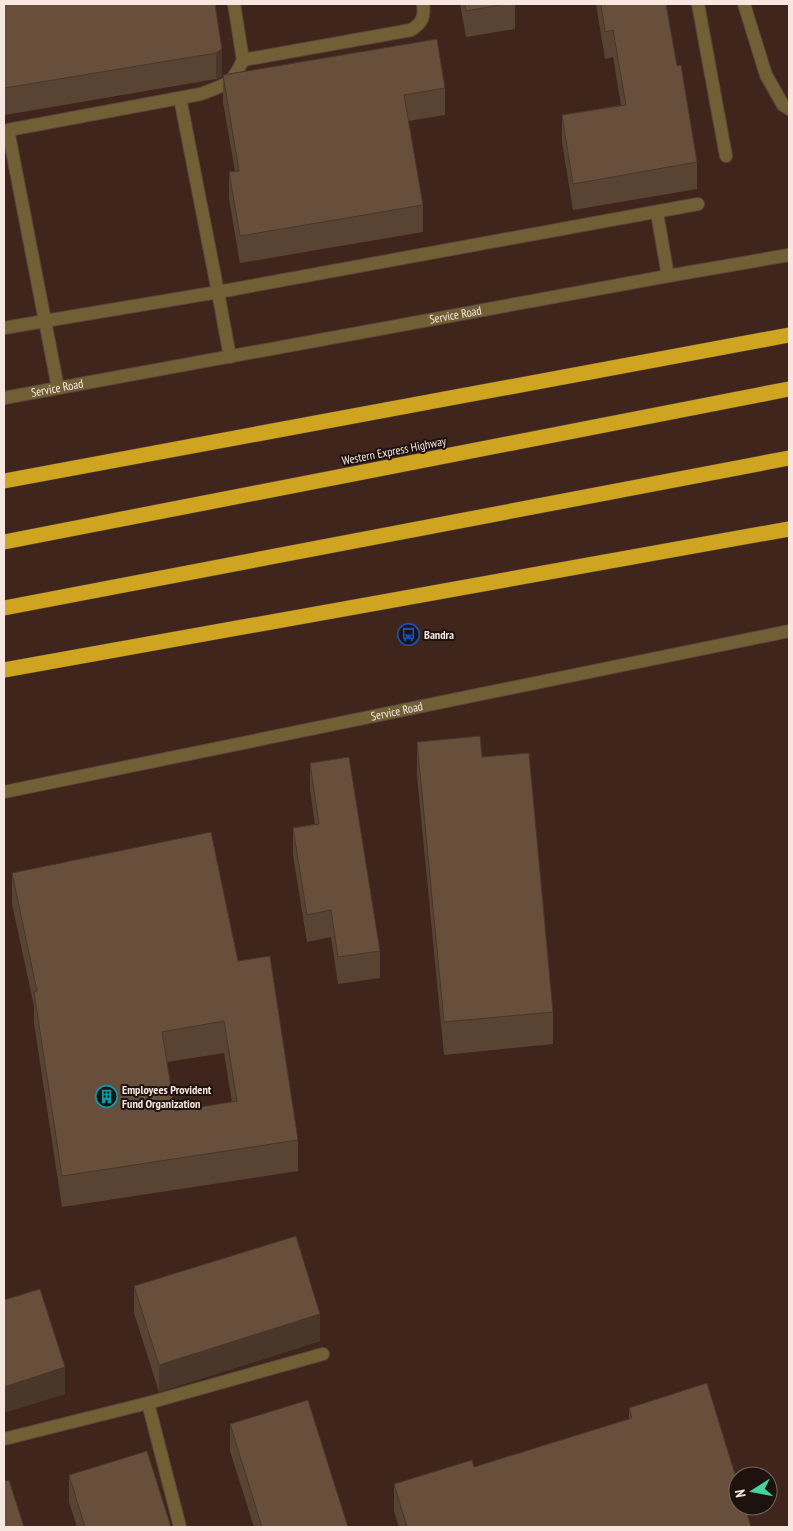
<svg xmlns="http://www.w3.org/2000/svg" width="793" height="1531" viewBox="0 0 793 1531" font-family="'PT Sans Narrow',sans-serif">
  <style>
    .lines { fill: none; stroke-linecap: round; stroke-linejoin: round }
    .service-casing { stroke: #5d443b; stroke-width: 14 }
    .minor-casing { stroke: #5d443b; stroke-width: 14 }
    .tertiary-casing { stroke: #5d443b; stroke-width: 14 }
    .motorway-casing { stroke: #5d443b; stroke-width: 16 }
    .service { stroke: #716035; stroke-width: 12 }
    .minor { stroke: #716035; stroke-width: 12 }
    .tertiary { stroke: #716035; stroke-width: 12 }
    .motorway { stroke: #cea420; stroke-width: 15 }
    .wall { fill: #594434; fill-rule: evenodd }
    .shaded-wall { fill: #48372a }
    .building { fill: #674f3c; stroke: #48372a; fill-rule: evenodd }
    .labels { text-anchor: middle; stroke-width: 4; stroke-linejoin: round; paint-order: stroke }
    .street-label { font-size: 12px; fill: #f8e6e0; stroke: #1e120e }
    .poi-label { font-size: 12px; font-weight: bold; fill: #f8e6e0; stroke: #1e120e; text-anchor: start }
  </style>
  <rect width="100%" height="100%" fill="#40251c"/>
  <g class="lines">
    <defs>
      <path id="service" d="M 744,4 L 766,75 L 783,105 L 789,109"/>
      <g id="minor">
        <path d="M 234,4 L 243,60 L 411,30 C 422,23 425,17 423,4"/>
        <path d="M 698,4 L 726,156"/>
        <path d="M 180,98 L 218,292 L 45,321 L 8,130 L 201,94 C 226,84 231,86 243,60"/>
        <path d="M 657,213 L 668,276"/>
        <path d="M 4,328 L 45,321 L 58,388"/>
        <path d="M 230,357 L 218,292 L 698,204"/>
        <path id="s1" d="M 4,792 L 789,631"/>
        <path d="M 148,1403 L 180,1527"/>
        <path d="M 4,1439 L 148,1403 L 323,1354"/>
      </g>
      <g id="tertiary">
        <path id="s2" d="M 4,398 L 668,276 L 789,255"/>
      </g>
      <path id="motorway" d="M 4,481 L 789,335
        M 4,542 L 789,389
        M 4,608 L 789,458
        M 4,670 L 789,529"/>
    </defs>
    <use href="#service" class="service-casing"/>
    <use href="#minor" class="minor-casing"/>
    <use href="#tertiary" class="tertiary-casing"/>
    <use href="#motorway" class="motorway-casing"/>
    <use href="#service" class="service"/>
    <use href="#minor" class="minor"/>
    <use href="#tertiary" class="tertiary"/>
    <use href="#motorway" class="motorway"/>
  </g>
  <path class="wall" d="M 4,4 L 215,4 L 222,76 L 216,79 L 5,115 L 4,109 Z
    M 460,4 L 515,4 L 515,29 L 466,37 Z
    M 596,4 L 666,4 L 677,66 L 697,162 L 697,189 L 573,210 L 562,142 L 562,115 L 621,105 L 613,57 L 605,59 Z
    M 223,75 L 445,88 L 445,115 L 408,121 L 423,205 L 423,232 L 240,263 L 229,199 L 229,172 L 235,171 L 223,102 Z
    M 417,742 L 482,757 L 553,1012 L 553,1044 L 444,1055 L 417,775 Z
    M 310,763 L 380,951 L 380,978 L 338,984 L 331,937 L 307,942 L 293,855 L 293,828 L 315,824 L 310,790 Z
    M 12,873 L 238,961 L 298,1140 L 298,1171 L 62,1207 L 34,1023 L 34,1006 L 12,904 ZM 224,1053 L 232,1102 L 175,1111 L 167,1062 Z
    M 134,1286 L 320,1341 L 159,1392 L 134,1313 Z
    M 629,1408 L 751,1527 L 399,1527 L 394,1511 L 394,1484 L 474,1467 L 629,1419 Z
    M 230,1424 L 348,1527 L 254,1527 L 230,1451 Z
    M 69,1475 L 171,1527 L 77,1527 L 69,1502 Z"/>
  <path class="shaded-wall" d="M 222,49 L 222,76 L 216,79 L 216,53 Z
    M 320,1314 L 320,1341 L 159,1392 L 159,1365 Z
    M 65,1367 L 65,1394 L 4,1413 L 4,1387 Z"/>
  <path class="building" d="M 4,4 L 215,4 L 222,49 L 216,53 L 5,88 L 4,82 Z
    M 465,4 L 506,4 L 466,11 Z
    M 601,4 L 666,4 L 677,66 L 681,65 L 697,162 L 573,184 L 562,115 L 626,105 L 613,30 L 605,32 Z
    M 437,39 L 445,88 L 404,95 L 423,205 L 240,236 L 229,172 L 239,171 L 223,75 Z
    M 480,736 L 482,757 L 529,753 L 553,1012 L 444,1022 L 417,742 Z
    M 349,757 L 380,951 L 338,957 L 331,910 L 307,915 L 293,828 L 319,824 L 310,763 Z
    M 211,832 L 238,961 L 270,956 L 298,1140 L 62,1176 L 34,992 L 37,991 L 12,873 ZM 224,1021 L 237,1101 L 175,1111 L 162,1032 Z
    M 296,1236 L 320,1314 L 159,1365 L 134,1286 Z
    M 40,1289 L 65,1367 L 4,1387 L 4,1300 Z
    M 707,1383 L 738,1484 L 738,1506 L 745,1506 L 751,1527 L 407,1527 L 394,1484 L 472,1460 L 474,1467 L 632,1418 L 629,1408 Z
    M 308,1400 L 348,1527 L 262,1527 L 230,1424 Z
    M 147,1451 L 171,1527 L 85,1527 L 69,1475 Z
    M 9,1480 L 24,1527 L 4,1527 L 4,1481 Z"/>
  <defs>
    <symbol id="bus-ring" viewBox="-11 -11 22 22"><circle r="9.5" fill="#1e120e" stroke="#1a4fb4" stroke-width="1.5"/><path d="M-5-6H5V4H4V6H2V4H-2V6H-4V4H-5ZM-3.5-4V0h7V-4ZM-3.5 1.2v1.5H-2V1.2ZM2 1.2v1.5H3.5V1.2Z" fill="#1a4fb4"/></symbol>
    <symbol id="building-ring" viewBox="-11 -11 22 22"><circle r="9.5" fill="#1e120e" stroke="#0f9aa8" stroke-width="1.5"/><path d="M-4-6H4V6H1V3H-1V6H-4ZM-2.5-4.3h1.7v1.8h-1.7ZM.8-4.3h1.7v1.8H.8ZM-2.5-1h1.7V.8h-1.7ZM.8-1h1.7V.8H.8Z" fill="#0f9aa8"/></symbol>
  </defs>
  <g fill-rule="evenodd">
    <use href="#bus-ring" x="396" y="622" width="25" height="25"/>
    <use href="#building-ring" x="94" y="1084" width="25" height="25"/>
  </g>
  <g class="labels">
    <g class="street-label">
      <text dy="4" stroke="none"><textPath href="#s2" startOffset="459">Service Road</textPath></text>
      <text dy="4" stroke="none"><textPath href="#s2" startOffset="54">Service Road</textPath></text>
      <text transform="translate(394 451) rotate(-11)" y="4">Western Express Highway</text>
      <text dy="4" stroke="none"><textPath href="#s1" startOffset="401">Service Road</textPath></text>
    </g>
    <g class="poi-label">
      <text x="424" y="639">Bandra</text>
      <text x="122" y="1094">Employees Provident<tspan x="122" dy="14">Fund Organization</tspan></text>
    </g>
  </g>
  <rect width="793" height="1531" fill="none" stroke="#f8e6e0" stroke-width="10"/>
  <g transform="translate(753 1491) rotate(259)"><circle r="24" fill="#1e120e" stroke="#756762"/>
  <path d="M0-4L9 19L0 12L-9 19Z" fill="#45d49f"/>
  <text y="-8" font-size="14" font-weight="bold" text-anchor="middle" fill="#f8e6e0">N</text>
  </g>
</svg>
